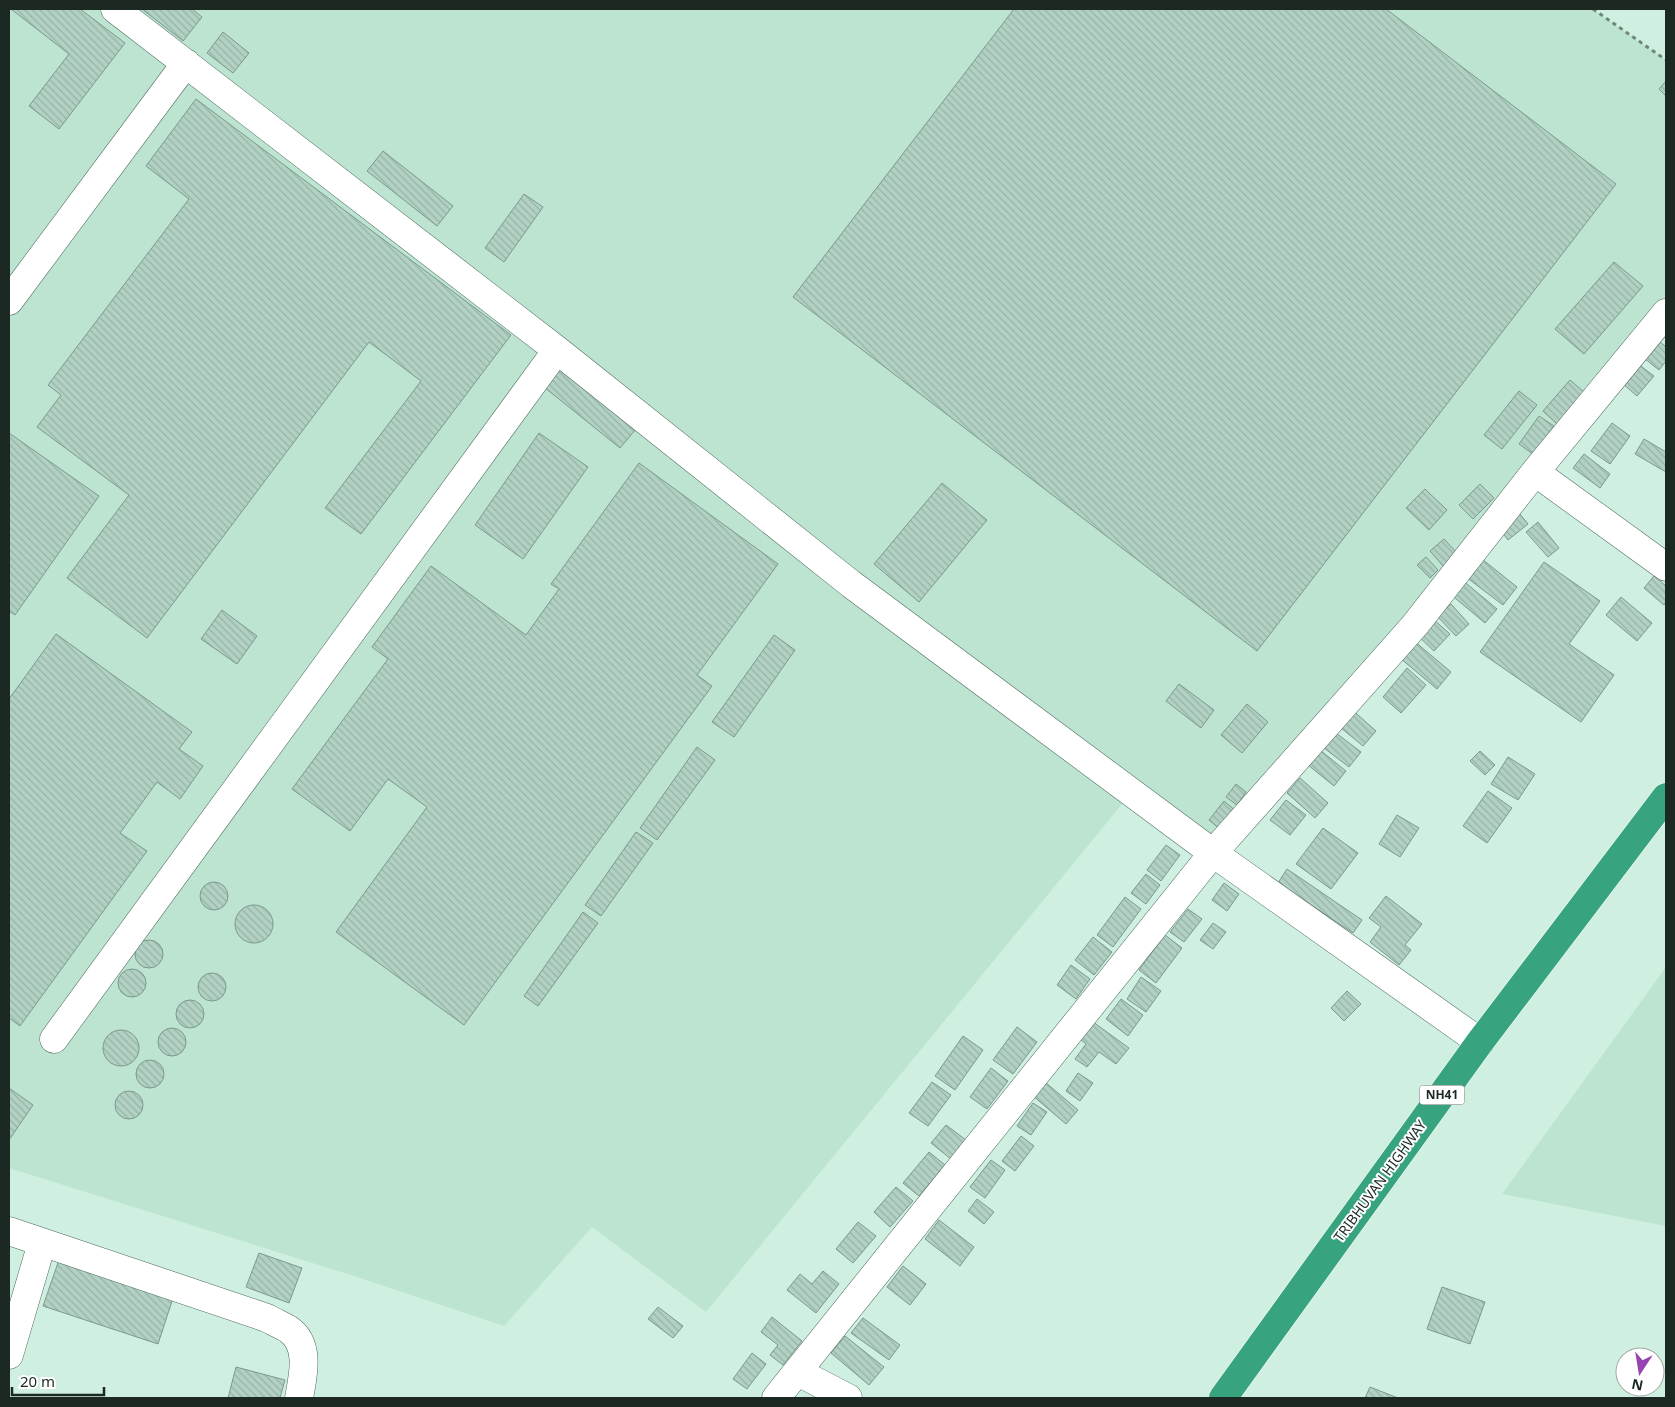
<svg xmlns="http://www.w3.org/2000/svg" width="1675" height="1407" viewBox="0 0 1675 1407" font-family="'Noto Sans',sans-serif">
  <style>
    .built { fill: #bce4d1 }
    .building { fill: url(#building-back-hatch); stroke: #7b998c }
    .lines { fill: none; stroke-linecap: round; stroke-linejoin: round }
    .minor-casing { stroke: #4b685c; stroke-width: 29 }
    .highway-casing { stroke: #fff; stroke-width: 29 }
    .path { stroke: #70877c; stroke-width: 3; stroke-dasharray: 4 4; stroke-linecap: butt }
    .minor { stroke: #fff; stroke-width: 28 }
    .highway { stroke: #38a47f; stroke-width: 28 }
    .labels { text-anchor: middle; stroke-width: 4; stroke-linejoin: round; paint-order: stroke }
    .shield { fill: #fff; stroke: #606965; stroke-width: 1 }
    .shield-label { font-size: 12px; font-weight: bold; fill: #1c2923 }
    .street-label { font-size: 14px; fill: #1c2923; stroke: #fff }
  </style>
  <defs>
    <pattern id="building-back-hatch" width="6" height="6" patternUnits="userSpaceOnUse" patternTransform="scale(1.25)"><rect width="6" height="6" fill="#b1d1c3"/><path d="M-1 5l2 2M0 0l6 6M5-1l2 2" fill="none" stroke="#98b3a7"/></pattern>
  </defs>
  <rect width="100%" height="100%" fill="#cff0e1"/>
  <path class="built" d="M 9,9 L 1593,9 L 1666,60 L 1666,313 L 1213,853 L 1131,793 L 706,1312 L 592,1227 L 504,1326 L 354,1276 L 9,1168 Z
    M 1666,967 L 1666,1226 L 1502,1194 Z"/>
  <path class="building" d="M 11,9 L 80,9 L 125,43 L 59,129 L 29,106 L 69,54 Z
    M 142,9 L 192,9 L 202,17 L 183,41 Z
    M 1014,9 L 1386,9 L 1616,184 L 1257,651 L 793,297 Z
    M 223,32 L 249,53 L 233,73 L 207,53 Z
    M 1666,81 L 1666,96 L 1659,89 Z
    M 196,99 L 511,335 L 361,534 L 325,508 L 421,381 L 369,342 L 147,638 L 67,578 L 129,495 L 37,427 L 61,395 L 48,385 L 189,199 L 146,166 Z
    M 383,151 L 453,206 L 437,226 L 367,171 Z
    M 524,194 L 543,207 L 504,262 L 485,248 Z
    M 1614,262 L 1643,286 L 1584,354 L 1555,329 Z
    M 1659,341 L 1666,347 L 1666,361 L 1659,370 L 1644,358 Z
    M 1638,364 L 1654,376 L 1637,396 L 1622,383 Z
    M 559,368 L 636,429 L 620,448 L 544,387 Z
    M 1570,380 L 1584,392 L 1557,424 L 1543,411 Z
    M 1519,391 L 1537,405 L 1502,449 L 1484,435 Z
    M 1539,416 L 1554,426 L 1533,454 L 1519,444 Z
    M 1612,423 L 1630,436 L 1610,464 L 1591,451 Z
    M 9,433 L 99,496 L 15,615 L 9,611 Z
    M 539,433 L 588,467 L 523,559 L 475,525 Z
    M 1644,439 L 1666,452 L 1666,472 L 1635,454 Z
    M 1584,454 L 1610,474 L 1600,488 L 1573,468 Z
    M 639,463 L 778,564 L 697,675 L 712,686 L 464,1025 L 336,932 L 427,807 L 388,779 L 350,831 L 292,789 L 388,659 L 372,647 L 431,566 L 526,635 L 559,589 L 551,584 Z
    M 942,483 L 987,520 L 919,602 L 874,564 Z
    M 1480,484 L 1494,498 L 1473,519 L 1459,505 Z
    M 1425,489 L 1447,510 L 1429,530 L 1406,508 Z
    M 1519,513 L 1528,524 L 1508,540 L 1499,528 Z
    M 1538,522 L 1559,548 L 1548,557 L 1526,532 Z
    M 1444,539 L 1458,554 L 1444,567 L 1430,551 Z
    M 1477,555 L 1517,587 L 1503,605 L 1462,574 Z
    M 1426,557 L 1438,570 L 1430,578 L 1417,565 Z
    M 1544,562 L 1600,601 L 1569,644 L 1614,675 L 1581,722 L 1480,652 Z
    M 1654,576 L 1666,586 L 1666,602 L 1664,605 L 1644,588 Z
    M 1461,579 L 1497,609 L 1485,623 L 1449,593 Z
    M 1621,597 L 1652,623 L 1637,641 L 1606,615 Z
    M 1451,604 L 1469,624 L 1456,636 L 1437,616 Z
    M 222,610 L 257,636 L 237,664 L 201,639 Z
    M 1432,618 L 1450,634 L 1434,651 L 1417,635 Z
    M 56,634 L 192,732 L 179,749 L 203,766 L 180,799 L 157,782 L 120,833 L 147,851 L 20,1026 L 9,1018 L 9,699 Z
    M 774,635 L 795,650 L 734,737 L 712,722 Z
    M 1414,641 L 1451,672 L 1437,689 L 1400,658 Z
    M 1407,668 L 1426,685 L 1401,713 L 1383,697 Z
    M 1179,684 L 1214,710 L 1201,728 L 1166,701 Z
    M 1247,704 L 1268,722 L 1242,753 L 1221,735 Z
    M 1349,707 L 1376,731 L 1363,746 L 1335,723 Z
    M 1332,730 L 1361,752 L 1349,767 L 1320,745 Z
    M 697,747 L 715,760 L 657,840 L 640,828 Z
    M 1320,750 L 1346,771 L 1334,786 L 1308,765 Z
    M 1480,751 L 1495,765 L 1485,775 L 1470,761 Z
    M 1508,757 L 1535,774 L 1518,800 L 1491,784 Z
    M 1300,778 L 1328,803 L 1315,818 L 1287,793 Z
    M 1236,784 L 1246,792 L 1237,805 L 1226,797 Z
    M 1488,791 L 1512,808 L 1487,843 L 1463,826 Z
    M 1286,800 L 1306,815 L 1290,835 L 1270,820 Z
    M 1224,801 L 1236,811 L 1221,830 L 1209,820 Z
    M 1397,815 L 1419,828 L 1400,857 L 1379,844 Z
    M 1323,828 L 1358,853 L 1331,889 L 1296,864 Z
    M 636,832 L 653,843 L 601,916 L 585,905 Z
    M 1166,845 L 1180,855 L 1161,881 L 1147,870 Z
    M 1287,869 L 1362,920 L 1353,933 L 1278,883 Z
    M 1146,874 L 1160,885 L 1146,904 L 1131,893 Z
    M200 896a14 14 0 1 1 28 0a14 14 0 1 1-28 0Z
    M 1224,883 L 1239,894 L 1227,911 L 1212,900 Z
    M 1386,896 L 1422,924 L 1405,945 L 1411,950 L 1399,965 L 1370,942 L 1381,927 L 1369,918 Z
    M 1125,897 L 1141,909 L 1113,947 L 1097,935 Z
    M235 924a19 19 0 1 1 38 0a19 19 0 1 1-38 0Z
    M 1188,909 L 1202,919 L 1184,942 L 1170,932 Z
    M 583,912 L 598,923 L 538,1006 L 524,996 Z
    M 1213,923 L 1226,932 L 1213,949 L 1200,940 Z
    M 1165,935 L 1182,948 L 1156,983 L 1139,970 Z
    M 1093,937 L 1112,952 L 1094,975 L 1075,960 Z
    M135 954a14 14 0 1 1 28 0a14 14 0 1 1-28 0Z
    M 1071,965 L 1090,979 L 1076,999 L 1057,985 Z
    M118 983a14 14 0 1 1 28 0a14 14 0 1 1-28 0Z
    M198 987a14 14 0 1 1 28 0a14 14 0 1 1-28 0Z
    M 1141,977 L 1161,991 L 1146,1012 L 1127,999 Z
    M 1347,991 L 1361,1004 L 1344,1021 L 1331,1008 Z
    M 1121,999 L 1143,1015 L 1128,1036 L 1106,1019 Z
    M176 1014a14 14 0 1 1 28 0a14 14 0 1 1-28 0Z
    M 1093,1022 L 1129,1048 L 1116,1064 L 1099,1052 L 1087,1067 L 1075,1059 L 1086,1044 L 1080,1039 Z
    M 1017,1027 L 1037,1042 L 1013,1074 L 993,1060 Z
    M158 1042a14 14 0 1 1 28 0a14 14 0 1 1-28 0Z
    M103 1048a18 18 0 1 1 36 0a18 18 0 1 1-36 0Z
    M 963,1036 L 983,1050 L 955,1090 L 935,1076 Z
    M136 1074a14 14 0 1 1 28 0a14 14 0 1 1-28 0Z
    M 991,1068 L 1008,1081 L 987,1109 L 970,1097 Z
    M 1078,1073 L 1093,1083 L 1080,1101 L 1066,1091 Z
    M 932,1082 L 951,1095 L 928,1126 L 909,1113 Z
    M 1045,1082 L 1078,1110 L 1066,1124 L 1033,1096 Z
    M 9,1088 L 33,1105 L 9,1140 Z
    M115 1105a14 14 0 1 1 28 0a14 14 0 1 1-28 0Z
    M 1033,1103 L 1047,1112 L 1031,1135 L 1017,1126 Z
    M 946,1125 L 966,1140 L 951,1159 L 931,1143 Z
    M 1021,1136 L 1034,1146 L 1015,1171 L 1002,1161 Z
    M 929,1152 L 945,1165 L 919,1196 L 903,1183 Z
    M 991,1160 L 1005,1170 L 985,1198 L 970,1187 Z
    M 896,1187 L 913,1201 L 890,1227 L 874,1212 Z
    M 977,1199 L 994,1212 L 984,1224 L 968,1211 Z
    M 939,1220 L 974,1247 L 960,1266 L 925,1239 Z
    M 858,1222 L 876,1236 L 853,1263 L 836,1249 Z
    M 259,1253 L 302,1268 L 289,1303 L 246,1287 Z
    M 60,1257 L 174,1295 L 158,1344 L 43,1306 Z
    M 903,1266 L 926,1284 L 910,1305 L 887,1287 Z
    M 823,1271 L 839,1284 L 816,1313 L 787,1290 L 800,1274 L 812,1284 Z
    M 1442,1287 L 1485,1302 L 1470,1344 L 1427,1329 Z
    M 658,1307 L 683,1326 L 673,1338 L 648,1319 Z
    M 772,1317 L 802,1341 L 783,1365 L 770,1355 L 778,1345 L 761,1332 Z
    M 863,1318 L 900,1345 L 889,1360 L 851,1333 Z
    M 845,1336 L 884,1367 L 869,1385 L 831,1353 Z
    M 752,1353 L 766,1364 L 747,1389 L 733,1379 Z
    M 236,1367 L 285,1380 L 280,1398 L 228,1398 Z
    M 1370,1387 L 1398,1398 L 1365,1398 Z"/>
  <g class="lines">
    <defs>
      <path id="minor" d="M 115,9 L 557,350 L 851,584 L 1213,853 L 1480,1042
        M 9,301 L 186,63
        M 1535,472 L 1666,567
        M 54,1039 L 557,350
        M 9,1231 L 267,1318 C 274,1322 281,1325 288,1329 C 311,1344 303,1376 299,1398
        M 9,1355 L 42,1243
        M 798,1372 L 848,1398
        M 776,1398 L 1213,853 L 1415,625 L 1535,472 L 1666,313"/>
      <path id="highway" d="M 1223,1398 L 1480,1042 L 1666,797"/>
    </defs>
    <use href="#minor" class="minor-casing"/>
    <use href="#highway" class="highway-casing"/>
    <path class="path" d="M 1593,9 L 1666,60"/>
    <use href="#minor" class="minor"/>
    <use href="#highway" class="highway"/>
  </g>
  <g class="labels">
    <rect class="shield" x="1419.5" y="1085.5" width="45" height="19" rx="4"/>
    <g class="shield-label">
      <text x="1442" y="1099">NH41</text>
    </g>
    <g class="street-label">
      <text transform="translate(1380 1181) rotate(-54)" y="5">TRIBHUVAN HIGHWAY</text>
    </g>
  </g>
  <rect width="1675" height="1407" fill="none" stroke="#1c2923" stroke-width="20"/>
  <g transform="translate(1640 1372) rotate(192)"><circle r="24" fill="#ffffff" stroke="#a4a9a7"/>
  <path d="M0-4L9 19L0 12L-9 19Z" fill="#9643b2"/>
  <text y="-8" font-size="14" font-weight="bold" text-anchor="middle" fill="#1c2923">N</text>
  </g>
  <path d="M12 1387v8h92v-8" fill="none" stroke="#1c2923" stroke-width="2.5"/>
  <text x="20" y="1387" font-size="15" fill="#1c2923" stroke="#ffffff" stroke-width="4" paint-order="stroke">20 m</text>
</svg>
